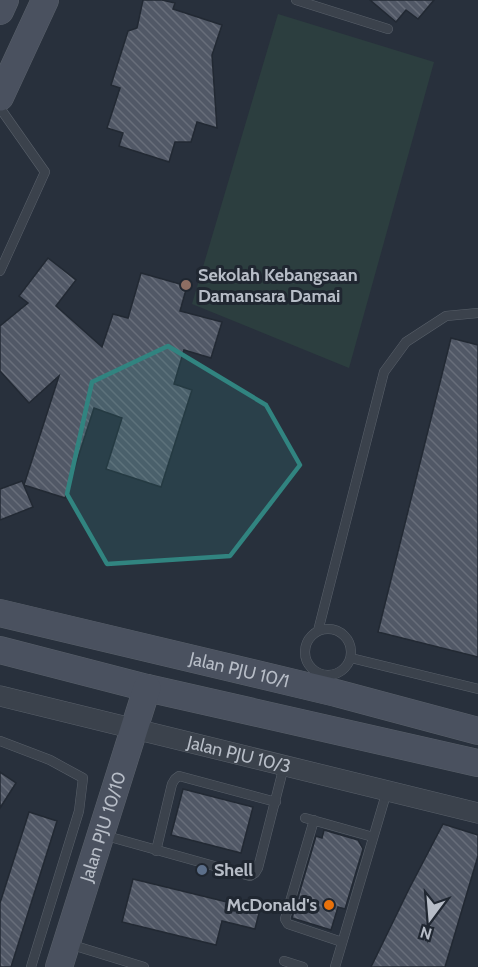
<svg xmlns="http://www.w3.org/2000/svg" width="478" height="967" viewBox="0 0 478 967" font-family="Cabin,sans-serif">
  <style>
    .grass { fill: #2c3e3f }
    .building { fill: url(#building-back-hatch); stroke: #222933; stroke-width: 1.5 }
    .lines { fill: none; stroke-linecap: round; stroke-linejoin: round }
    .lane-casing { stroke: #59606a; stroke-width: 10 }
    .street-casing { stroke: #59606a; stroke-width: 21 }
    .secondary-casing { stroke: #59606a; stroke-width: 28 }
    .lane { stroke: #3b424c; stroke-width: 9 }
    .street { stroke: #3b424c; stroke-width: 20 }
    .secondary { stroke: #4a515f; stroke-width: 27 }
    .marked { fill: #318480; fill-opacity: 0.2; stroke: #318480; stroke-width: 4.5; stroke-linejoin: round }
    .education-dot { fill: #8d6e63; stroke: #202731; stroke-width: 2 }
    .service-dot { fill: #5c6f8a; stroke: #202731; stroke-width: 2 }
    .food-dot { fill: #e8710a; stroke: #202731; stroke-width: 2 }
    .labels { text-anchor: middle; stroke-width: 6; stroke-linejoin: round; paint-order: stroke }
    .poi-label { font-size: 18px; font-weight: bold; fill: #b7bdc7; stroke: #202731; text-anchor: start }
    .street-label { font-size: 18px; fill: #b7bdc7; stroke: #202731 }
  </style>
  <defs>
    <pattern id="building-back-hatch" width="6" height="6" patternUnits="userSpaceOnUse" patternTransform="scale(1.5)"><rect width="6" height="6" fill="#515866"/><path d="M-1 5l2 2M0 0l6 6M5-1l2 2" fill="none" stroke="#686e7a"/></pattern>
  </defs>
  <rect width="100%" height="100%" fill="#28303c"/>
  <path class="grass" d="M 278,14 L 434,62 L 349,368 L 192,304 Z"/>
  <path class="building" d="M 143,0 L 162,0 L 175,3 L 173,9 L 222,25 L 212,55 L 217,128 L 197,122 L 191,142 L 175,142 L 169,162 L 119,146 L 123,133 L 107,128 L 120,88 L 111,85 L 128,31 L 137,28 Z
    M 370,0 L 434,0 L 418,19 L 406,10 L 396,22 Z
    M 48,258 L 76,280 L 56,306 L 102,347 L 113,314 L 128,318 L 141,273 L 187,286 L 180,311 L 222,322 L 211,358 L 184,350 L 174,384 L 192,390 L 161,487 L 106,469 L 122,418 L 94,408 L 65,498 L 24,485 L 59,376 L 29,403 L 0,371 L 0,326 L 28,303 L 19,296 Z
    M 451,338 L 478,345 L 478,657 L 378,632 Z
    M 22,481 L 33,507 L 0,520 L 0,489 Z
    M 0,772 L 16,783 L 0,808 Z
    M 183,789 L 253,807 L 241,853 L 171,835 Z
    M 29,812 L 57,821 L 11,967 L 0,967 L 0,903 Z
    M 443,824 L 478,835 L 478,856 L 445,967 L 371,967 L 409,889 Z
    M 324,830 L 358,840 L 363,849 L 345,909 L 338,907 L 331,930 L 292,918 L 316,836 L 322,838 Z
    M 133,879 L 227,902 L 226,905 L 259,913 L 255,929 L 222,921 L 216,945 L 122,922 Z"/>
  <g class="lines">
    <defs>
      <path id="lane" d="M 296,0 L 388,29
        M 0,108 L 45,172 L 0,271
        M305 652a23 23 0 1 1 46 0a23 23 0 1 1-46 0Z
        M 318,631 L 384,372 L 406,342 L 446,316 L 478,313
        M 351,658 L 478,689
        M 0,741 L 50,760 L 83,778 L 79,811 L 31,967
        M 305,818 L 373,837
        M 314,820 L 285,919 L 288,924 L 342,942
        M 103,835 L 250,876 L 255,873 L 258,868 L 284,766
        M 156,851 L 172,784 L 175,779 L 179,776 L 276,802
        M 69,944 L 144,967
        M 284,961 L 303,967
        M 335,967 L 387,791"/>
      <g id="street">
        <path id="s1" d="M 0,696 L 478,813"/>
      </g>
      <g id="secondary">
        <path d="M 0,11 L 5,0"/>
        <path d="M 0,97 L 45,0"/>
        <path id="s2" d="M 0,613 L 336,693 L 478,731"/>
        <path d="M 0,650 L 147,688 L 478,763"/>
        <path id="s3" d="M 59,967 L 147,688"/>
      </g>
    </defs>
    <use href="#lane" class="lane-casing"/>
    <use href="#street" class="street-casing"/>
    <use href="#secondary" class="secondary-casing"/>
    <use href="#lane" class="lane"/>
    <use href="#street" class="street"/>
    <use href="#secondary" class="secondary"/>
  </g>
  <path class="marked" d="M 168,346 L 266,405 L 300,465 L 230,556 L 107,564 L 67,494 L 92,382 Z"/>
  <circle class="education-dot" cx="186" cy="285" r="6"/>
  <circle class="service-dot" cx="202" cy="870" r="6"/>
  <circle class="food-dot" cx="329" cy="905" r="6"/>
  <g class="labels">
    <g class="poi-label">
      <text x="198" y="281">Sekolah Kebangsaan<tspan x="198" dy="21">Damansara Damai</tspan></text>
      <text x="214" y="876">Shell</text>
      <text x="317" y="911" text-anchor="end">McDonald's</text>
    </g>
    <g class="street-label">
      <text dy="6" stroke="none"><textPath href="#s2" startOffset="246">Jalan PJU 10/1</textPath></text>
      <text dy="6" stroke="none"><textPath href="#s1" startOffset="246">Jalan PJU 10/3</textPath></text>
      <text dy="6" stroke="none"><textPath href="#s3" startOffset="147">Jalan PJU 10/10</textPath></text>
    </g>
  </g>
  <g transform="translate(430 919) rotate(196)" stroke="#202731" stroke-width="4.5" paint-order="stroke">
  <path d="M0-4.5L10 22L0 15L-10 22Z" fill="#b7bdc7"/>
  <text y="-9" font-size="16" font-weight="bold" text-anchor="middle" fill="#b7bdc7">N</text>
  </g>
</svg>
